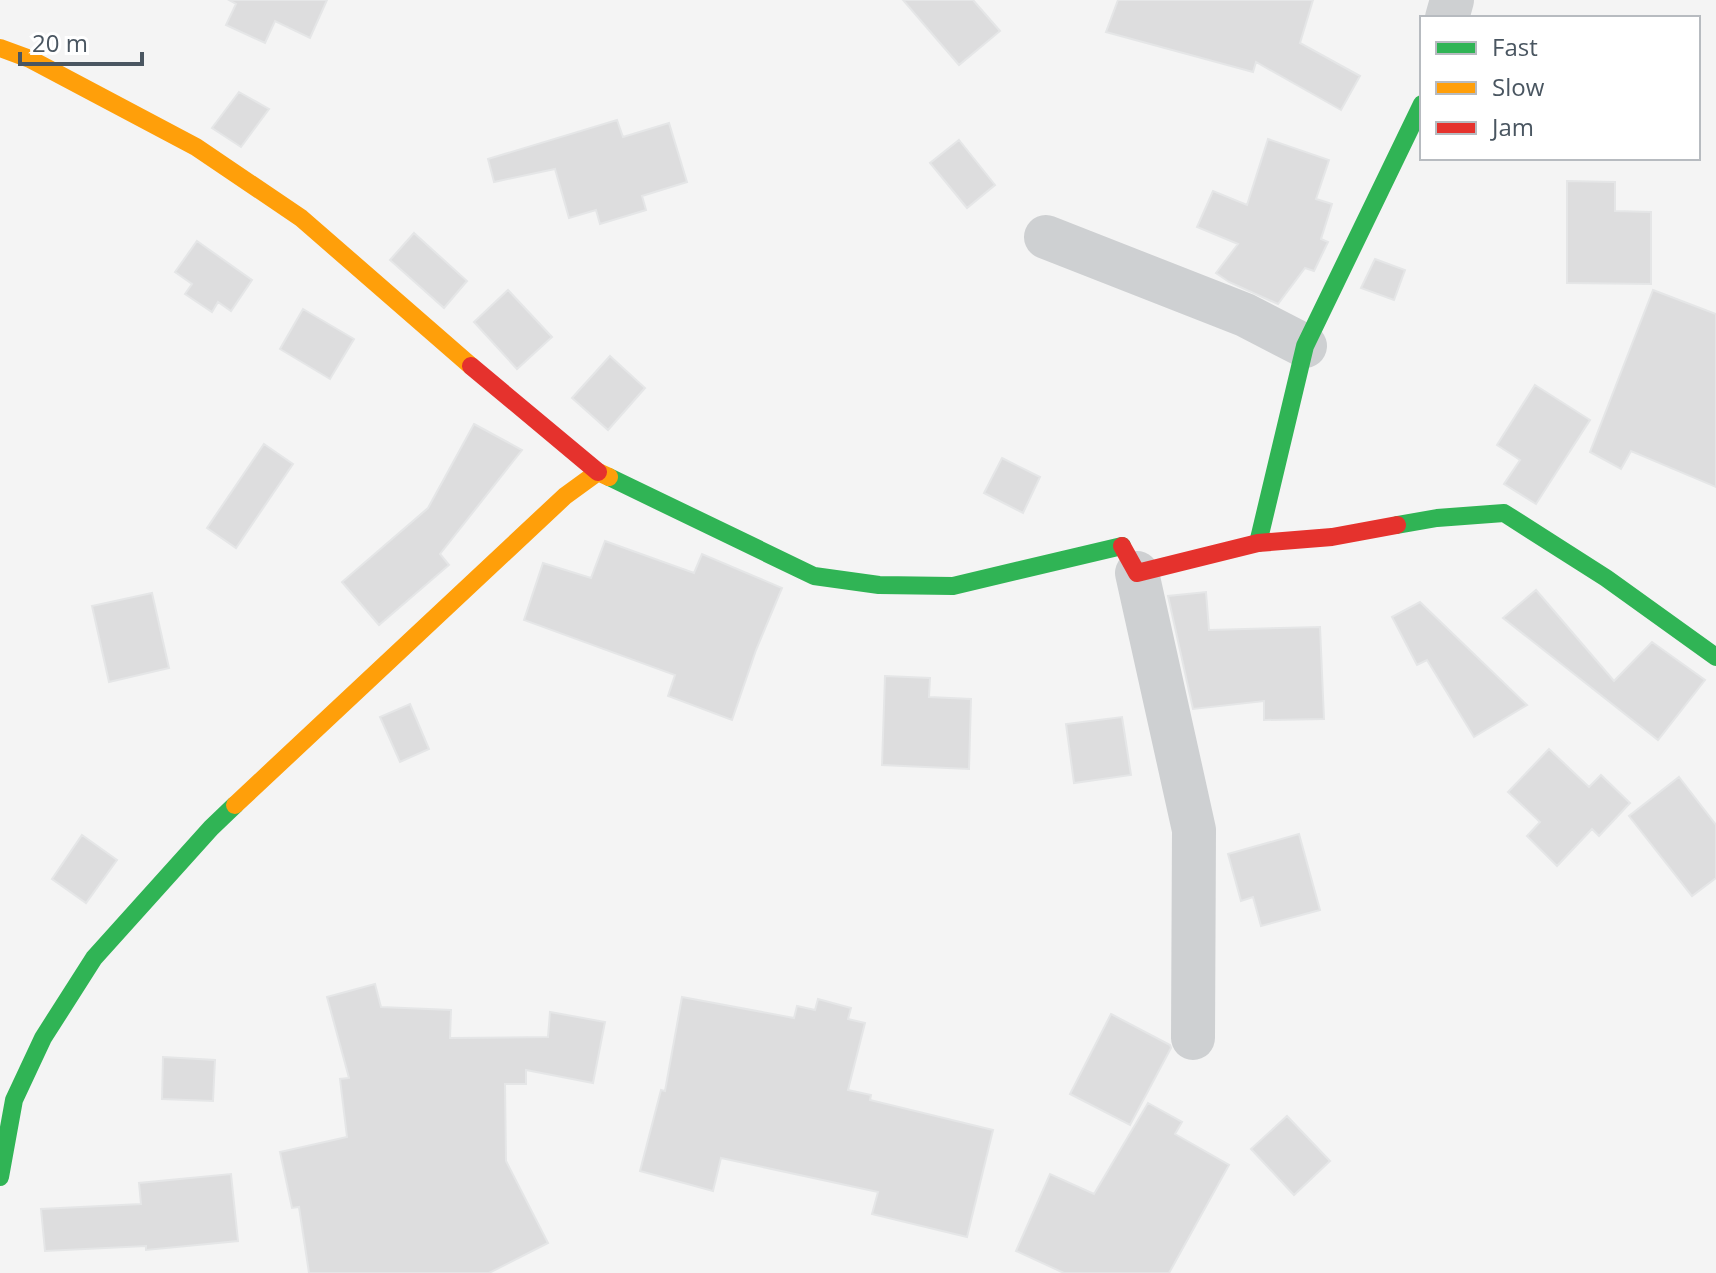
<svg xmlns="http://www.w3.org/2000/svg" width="1716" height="1273" viewBox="0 0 1716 1273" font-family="'Open Sans',sans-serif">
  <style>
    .building { fill: #ddddde; stroke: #e5e6e7; stroke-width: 2 }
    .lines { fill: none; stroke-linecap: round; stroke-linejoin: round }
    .street { stroke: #ced0d2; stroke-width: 44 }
    .fast { stroke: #30b455; stroke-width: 18 }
    .slow { stroke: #ff9f0a; stroke-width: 18 }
    .jam { stroke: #e5322d; stroke-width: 18 }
  </style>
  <rect width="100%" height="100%" fill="#f4f4f4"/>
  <path class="building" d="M 229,0 L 327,0 L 310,38 L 275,21 L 265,43 L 226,25 L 236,4 Z
    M 903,0 L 973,0 L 1000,31 L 959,65 Z
    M 1118,0 L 1313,0 L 1300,43 L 1360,76 L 1341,110 L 1256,62 L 1253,72 L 1106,32 Z
    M 239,92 L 269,109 L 241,147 L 212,128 Z
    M 617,120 L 623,137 L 669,123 L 687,182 L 642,196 L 646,210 L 600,224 L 596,210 L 569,218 L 555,169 L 494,182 L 488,159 Z
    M 1268,139 L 1329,160 L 1316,199 L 1332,204 L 1321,239 L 1328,242 L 1314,271 L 1305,268 L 1278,304 L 1229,282 L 1216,273 L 1238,244 L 1197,227 L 1213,191 L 1247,205 Z
    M 959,140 L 995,185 L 967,208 L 930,163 Z
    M 1567,181 L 1615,182 L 1615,211 L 1651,212 L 1651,284 L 1567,283 Z
    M 414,233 L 467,281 L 444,308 L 390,260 Z
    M 197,241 L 252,280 L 231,311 L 218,302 L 212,312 L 185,294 L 192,284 L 175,272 Z
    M 1375,259 L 1405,270 L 1394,300 L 1361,288 Z
    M 508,290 L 552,337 L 517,369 L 474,322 Z
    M 1653,290 L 1716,314 L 1716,487 L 1631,451 L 1621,469 L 1590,452 Z
    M 303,309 L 354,339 L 330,379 L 280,349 Z
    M 610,356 L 645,388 L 608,430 L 572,398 Z
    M 1535,385 L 1590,420 L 1536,504 L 1504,484 L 1520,460 L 1497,445 Z
    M 474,424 L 522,450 L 440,554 L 449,565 L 379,625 L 342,582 L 428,508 Z
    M 264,444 L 293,464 L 236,548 L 207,528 Z
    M 1002,458 L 1040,477 L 1023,513 L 984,493 Z
    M 605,541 L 694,573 L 702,554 L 782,588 L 756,650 L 732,720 L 668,696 L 675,675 L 524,620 L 543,563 L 591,578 Z
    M 1536,590 L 1614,681 L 1652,642 L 1705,680 L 1658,740 L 1503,618 Z
    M 1206,592 L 1209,630 L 1320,627 L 1324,719 L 1264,720 L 1264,701 L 1193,709 L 1168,596 Z
    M 152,593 L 169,668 L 109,682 L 92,606 Z
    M 1420,602 L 1527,705 L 1474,737 L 1427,660 L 1417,665 L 1392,617 Z
    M 885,676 L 930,678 L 929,697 L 971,699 L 969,769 L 882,765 Z
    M 410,704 L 429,749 L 400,762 L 380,717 Z
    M 1122,717 L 1131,775 L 1074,783 L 1066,724 Z
    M 1549,749 L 1589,787 L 1601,775 L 1630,803 L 1599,836 L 1592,829 L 1557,866 L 1527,836 L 1540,822 L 1508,792 Z
    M 1679,777 L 1716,825 L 1716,878 L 1692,896 L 1629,816 Z
    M 1299,834 L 1320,910 L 1261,926 L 1253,897 L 1241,901 L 1228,854 Z
    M 82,835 L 117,860 L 86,903 L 52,879 Z
    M 375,984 L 381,1007 L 451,1010 L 450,1038 L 548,1037 L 550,1012 L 605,1022 L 593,1083 L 526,1070 L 526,1084 L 505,1084 L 506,1161 L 548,1243 L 489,1273 L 309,1273 L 299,1207 L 292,1208 L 280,1152 L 347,1137 L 340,1079 L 349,1078 L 327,997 Z
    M 682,997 L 794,1018 L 797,1006 L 815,1010 L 818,999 L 851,1008 L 848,1019 L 865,1023 L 848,1090 L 871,1095 L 870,1100 L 993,1130 L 967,1237 L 872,1214 L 878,1192 L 721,1158 L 713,1191 L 640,1171 L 661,1090 L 665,1091 Z
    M 1111,1014 L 1170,1045 L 1171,1048 L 1130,1125 L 1070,1094 Z
    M 163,1057 L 215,1060 L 213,1101 L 162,1099 Z
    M 1148,1103 L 1182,1122 L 1175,1134 L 1229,1165 L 1169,1273 L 1064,1273 L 1016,1251 L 1050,1174 L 1094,1194 Z
    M 1287,1116 L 1330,1161 L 1294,1195 L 1251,1149 Z
    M 231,1174 L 238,1241 L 146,1250 L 146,1246 L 45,1251 L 41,1209 L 141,1204 L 139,1183 Z"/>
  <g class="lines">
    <path class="street" d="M 1447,18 L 1452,0
      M 1046,237 L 1245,315 L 1305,346
      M 1137,573 L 1194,830 L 1193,1038"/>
    <path class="fast" d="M 609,477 L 814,576 L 879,585 L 953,586 L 1122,546
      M 1397,525 L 1437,518 L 1504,513 L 1606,578 L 1716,657
      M 1258,543 L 1305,346 L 1422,104
      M 0,1177 L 14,1100 L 43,1038 L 94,958 L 211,828 L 235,805"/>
    <path class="slow" d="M 0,48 L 30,59 L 196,147 L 301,218 L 471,366
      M 235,805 L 565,496 L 598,472 L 609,477"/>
    <path class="jam" d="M 471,366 L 598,472
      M 1122,546 L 1137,573 L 1258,543 L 1332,537 L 1397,525"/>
  </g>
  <rect x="1420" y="16" width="280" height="144" fill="#ffffff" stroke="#b7bbc0" stroke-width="2"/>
  <rect x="1436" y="42" width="40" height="12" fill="#30b455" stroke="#b7bbc0" stroke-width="2"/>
  <text x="1492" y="56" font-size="24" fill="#4a5661">Fast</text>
  <rect x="1436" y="82" width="40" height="12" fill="#ff9f0a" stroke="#b7bbc0" stroke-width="2"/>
  <text x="1492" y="96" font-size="24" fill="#4a5661">Slow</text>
  <rect x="1436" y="122" width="40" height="12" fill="#e5322d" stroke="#b7bbc0" stroke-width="2"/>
  <text x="1492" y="136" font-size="24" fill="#4a5661">Jam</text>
  <path d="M20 52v12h122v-12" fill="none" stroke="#4a5661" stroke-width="4"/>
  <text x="32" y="52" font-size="24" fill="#4a5661" stroke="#ffffff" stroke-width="6" paint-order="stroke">20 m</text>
</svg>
